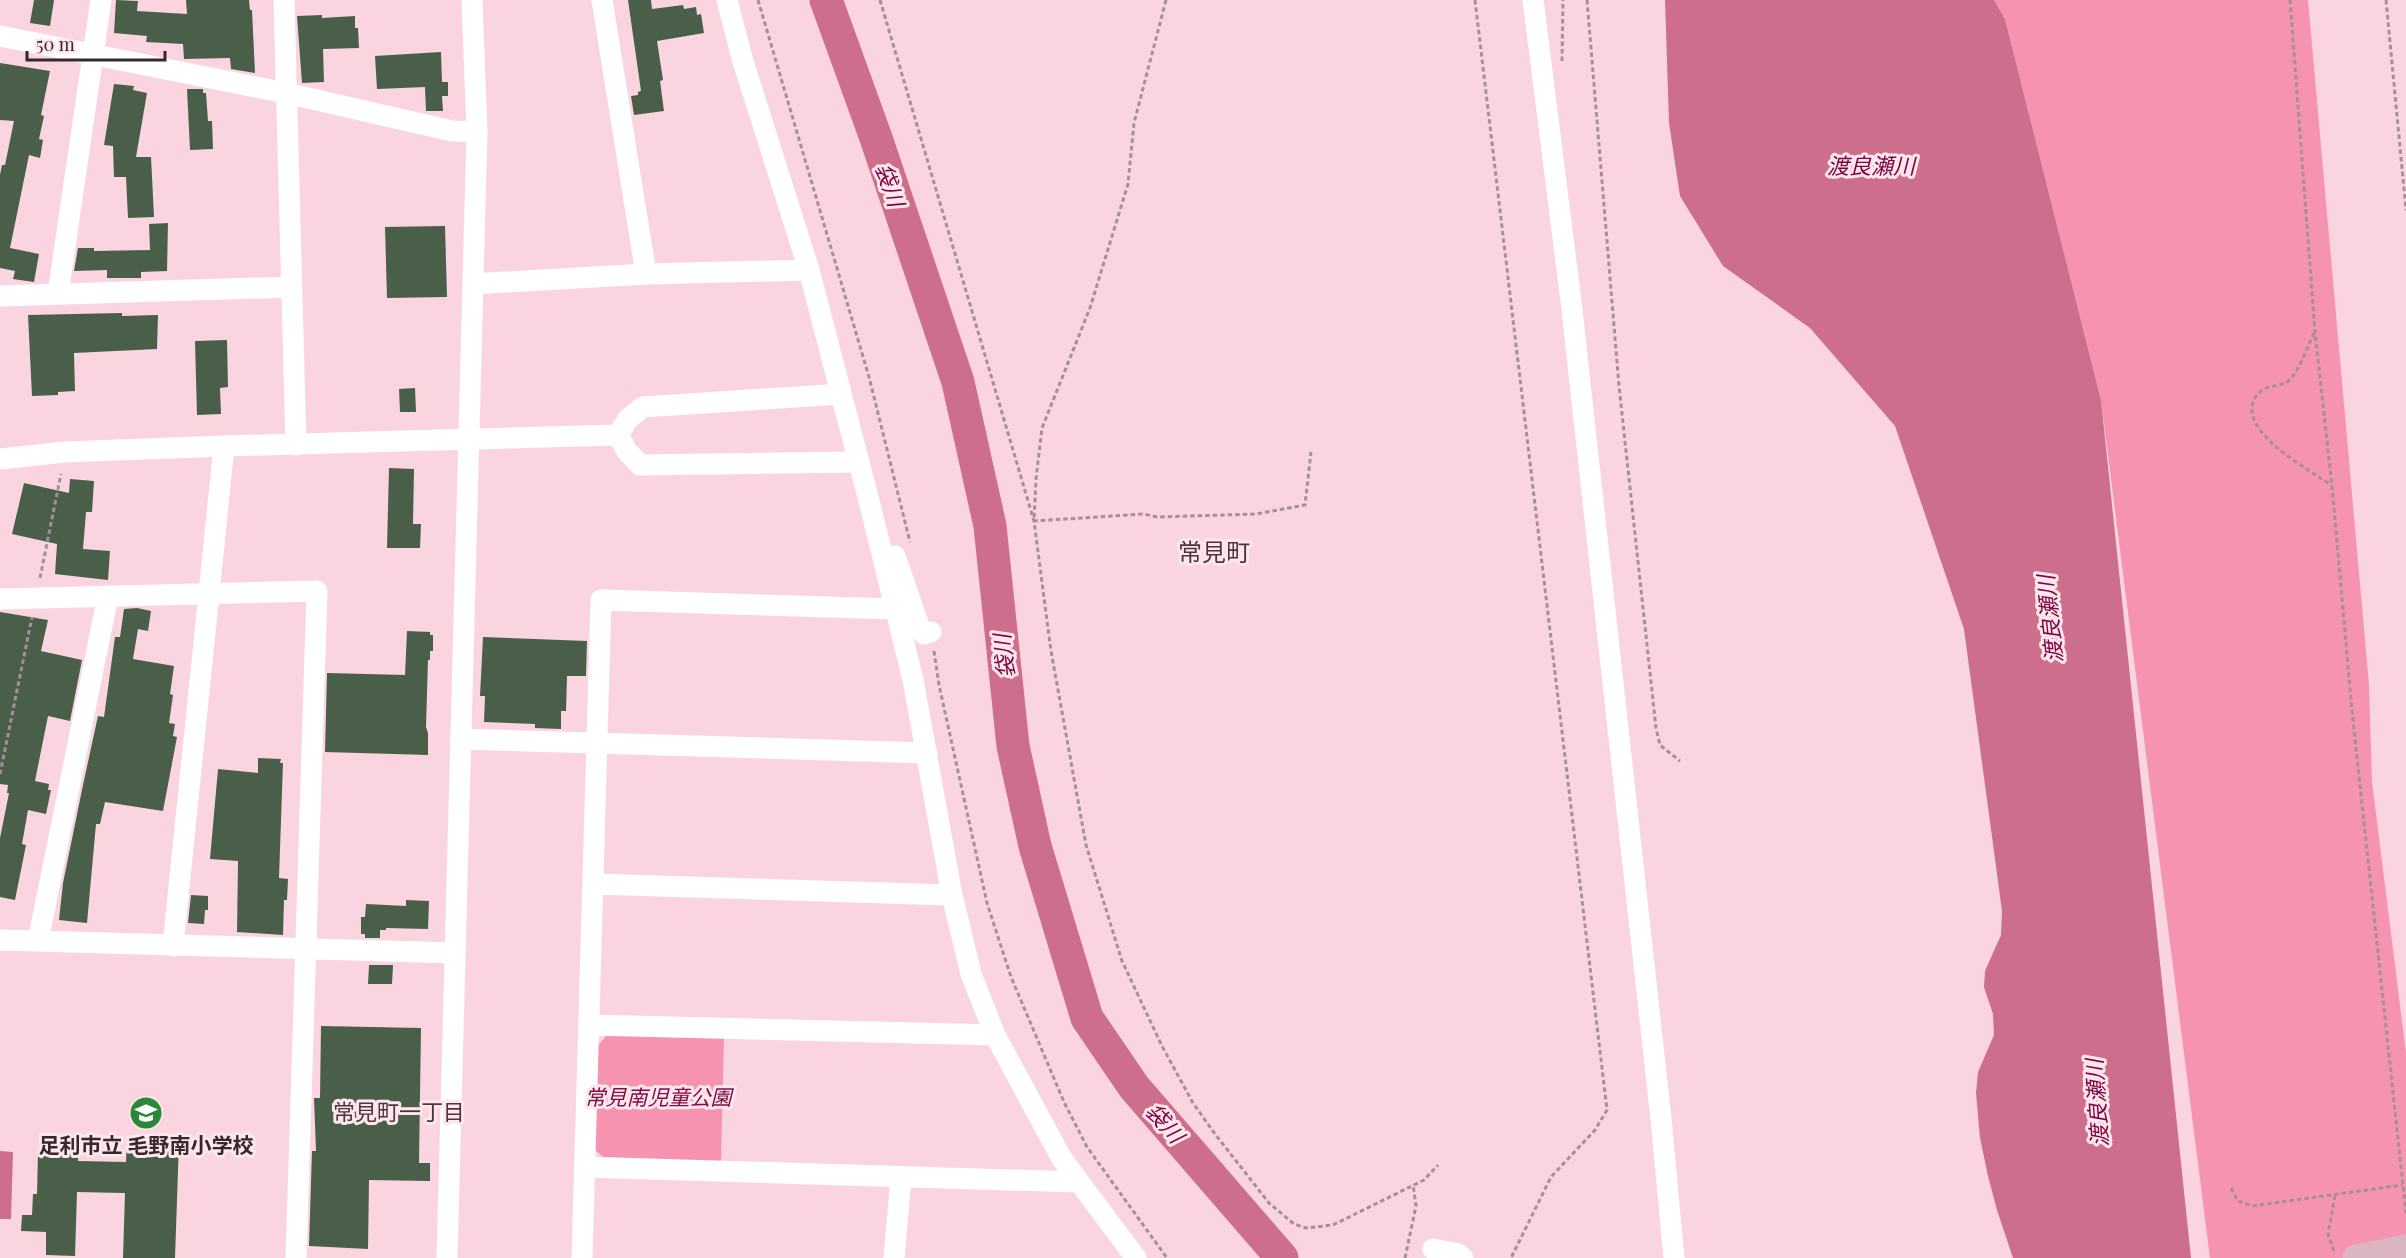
<svg xmlns="http://www.w3.org/2000/svg" width="2406" height="1258" viewBox="0 0 2406 1258" font-family="'Playfair Display','Noto Sans JP',serif">
  <style>
    .green { fill: #f593b1 }
    .water { fill: #cd6e8d }
    .lines { fill: none; stroke-linecap: round; stroke-linejoin: round }
    .river { stroke: #cd6e8d; stroke-width: 33 }
    .building { fill: #495f4a }
    .path { stroke: #a98e95; stroke-width: 3; stroke-dasharray: 4.5 3; stroke-linecap: butt }
    .minor { stroke: #fff; stroke-width: 21 }
    .major { stroke: #dbb6c0; stroke-width: 27 }
    .labels { text-anchor: middle; stroke-width: 6; stroke-linejoin: round; paint-order: stroke }
    .park-label { font-size: 21px; font-style: italic; fill: #830c44; stroke: #fde7ec }
    .poi-label { font-size: 21px; font-weight: bold; fill: #35272b; stroke: #fde7ec }
    .water-label { font-size: 22px; font-style: italic; fill: #800641; stroke: #fde7ec }
    .neighbourhood-label { font-size: 22px; fill: #50333c; stroke: #fde7ec }
    .quarter-label { font-size: 24px; fill: #50333c; stroke: #fde7ec }
  </style>
  <rect width="100%" height="100%" fill="#fad5df"/>
  <path class="green" d="M 1994,0 L 2308,0 L 2369,685 L 2372,782 L 2406,1053 L 2406,1258 L 2210,1258 L 2101,400 L 2005,19 Z
    M 608,1034 L 724,1037 L 721,1162 L 605,1159 L 593,1148 L 595,1049 Z"/>
  <path class="water" d="M 1665,0 L 1994,0 L 2005,19 L 2101,400 L 2191,1258 L 2013,1258 L 1997,1210 L 1988,1176 L 1980,1138 L 1976,1093 L 1978,1072 L 1994,1035 L 1993,1014 L 1984,987 L 1985,971 L 2001,935 L 2002,911 L 1964,629 L 1895,426 L 1810,328 L 1723,266 L 1680,196 L 1669,123 Z
    M 0,1151 L 13,1152 L 11,1219 L 0,1219 Z"/>
  <g class="lines">
    <path class="river" d="M 826,0 L 876,138 L 958,382 L 990,526 L 1013,746 L 1035,846 L 1087,1018 L 1134,1087 L 1282,1258"/>
  </g>
  <path class="building" d="M 34,0 L 54,0 L 50,26 L 30,23 Z
    M 116,0 L 138,1 L 137,11 L 187,14 L 186,0 L 249,0 L 250,10 L 252,10 L 255,73 L 231,69 L 230,58 L 184,59 L 183,44 L 146,42 L 147,36 L 114,33 Z
    M 628,0 L 651,0 L 652,9 L 683,5 L 684,9 L 696,7 L 697,15 L 701,14 L 704,33 L 657,41 L 663,80 L 660,81 L 664,111 L 634,115 L 631,96 L 638,95 L 638,92 L 641,91 Z
    M 322,15 L 322,18 L 355,16 L 355,28 L 358,28 L 359,48 L 323,49 L 324,82 L 302,83 L 297,16 Z
    M 441,52 L 442,82 L 448,82 L 448,96 L 442,96 L 443,111 L 426,111 L 425,87 L 377,89 L 375,56 Z
    M 0,63 L 50,71 L 41,115 L 44,116 L 39,139 L 43,140 L 40,158 L 29,155 L 10,248 L 39,254 L 34,282 L 13,279 L 15,271 L 0,268 L 0,175 L 2,165 L 5,165 L 14,121 L 0,120 Z
    M 114,84 L 134,86 L 133,90 L 147,93 L 136,157 L 151,157 L 154,217 L 128,218 L 126,177 L 114,177 L 113,146 L 104,145 Z
    M 187,89 L 203,89 L 203,93 L 206,93 L 208,121 L 212,121 L 213,149 L 190,150 Z
    M 168,223 L 167,271 L 141,272 L 141,278 L 107,278 L 107,270 L 74,271 L 78,248 L 94,248 L 94,251 L 150,250 L 149,224 Z
    M 445,226 L 447,297 L 387,298 L 385,227 Z
    M 122,313 L 122,316 L 158,315 L 157,349 L 74,353 L 75,391 L 58,392 L 58,395 L 32,396 L 28,315 Z
    M 227,340 L 228,387 L 220,388 L 221,414 L 197,415 L 195,341 Z
    M 415,388 L 416,412 L 400,412 L 399,389 Z
    M 389,468 L 414,469 L 413,524 L 421,524 L 420,548 L 387,548 Z
    M 70,479 L 94,481 L 92,512 L 86,512 L 83,549 L 110,551 L 108,580 L 55,574 L 57,544 L 12,534 L 24,483 L 69,493 Z
    M 137,608 L 151,611 L 148,631 L 138,629 L 133,659 L 174,666 L 170,694 L 173,695 L 169,723 L 175,724 L 173,736 L 177,737 L 163,811 L 105,802 L 100,824 L 96,824 L 87,923 L 59,920 L 63,883 L 83,785 L 98,716 L 104,717 L 115,637 L 120,637 L 124,609 Z
    M 0,612 L 48,620 L 41,651 L 82,660 L 70,721 L 48,716 L 35,781 L 49,784 L 48,790 L 51,790 L 46,814 L 28,810 L 22,844 L 26,845 L 15,900 L 0,897 L 0,838 L 9,793 L 7,793 L 8,785 L 0,784 Z
    M 407,631 L 430,632 L 430,635 L 433,635 L 433,651 L 430,651 L 430,660 L 428,660 L 426,727 L 428,733 L 428,755 L 325,752 L 327,673 L 405,675 Z
    M 483,637 L 587,641 L 586,676 L 567,676 L 566,711 L 561,711 L 561,729 L 535,728 L 535,724 L 484,722 L 485,696 L 480,696 Z
    M 258,758 L 281,759 L 280,763 L 283,763 L 279,878 L 288,879 L 287,900 L 284,900 L 283,935 L 237,932 L 238,861 L 210,859 L 218,769 L 258,773 Z
    M 191,895 L 208,896 L 208,910 L 205,910 L 204,924 L 188,923 Z
    M 406,900 L 429,901 L 428,929 L 386,928 L 386,930 L 380,930 L 380,938 L 365,938 L 365,934 L 361,934 L 361,917 L 365,917 L 366,904 L 406,906 Z
    M 369,965 L 393,965 L 392,984 L 368,984 Z
    M 321,1026 L 421,1028 L 419,1163 L 430,1163 L 430,1181 L 369,1180 L 368,1249 L 309,1246 L 312,1151 L 316,1151 L 314,1098 L 320,1098 Z
    M 55,1138 L 79,1139 L 78,1161 L 126,1162 L 127,1140 L 179,1142 L 175,1258 L 123,1258 L 125,1193 L 77,1192 L 75,1256 L 46,1255 L 46,1232 L 21,1231 L 22,1215 L 32,1215 L 33,1194 L 37,1194 L 38,1152 L 54,1153 Z"/>
  <g class="lines">
    <path class="path" d="M 758,0 L 869,377 L 910,542
      M 880,0 L 1034,521 L 1051,651 L 1086,845 L 1122,961 L 1162,1046 L 1193,1103 L 1215,1134 L 1269,1203 L 1294,1224 L 1306,1228 L 1333,1225 L 1424,1180 L 1438,1165
      M 1166,0 L 1134,123 L 1128,184 L 1090,308 L 1042,428 L 1036,479 L 1034,521 L 1144,514 L 1157,517 L 1256,514 L 1305,505 L 1311,452
      M 1475,0 L 1607,1110 L 1595,1130 L 1551,1177 L 1511,1258
      M 1587,0 L 1619,386 L 1656,728 L 1660,745 L 1680,761
      M 2290,0 L 2315,332 L 2332,486 L 2352,711 L 2406,1213
      M 2386,0 L 2406,210
      M 1562,61 L 1563,0
      M 2314,333 C 2308,345 2298,375 2287,382 C 2276,388 2263,384 2255,398 C 2236,431 2310,470 2331,485
      M 40,578 L 61,474
      M 934,651 L 939,685 L 987,903 L 1011,977 L 1064,1102 L 1087,1147 L 1167,1258
      M 0,774 L 32,617
      M 2231,1188 L 2238,1201 L 2252,1206 L 2402,1185
      M 2334,1251 L 2328,1234 L 2335,1196
      M 1405,1258 L 1416,1206 L 1413,1184"/>
    <path class="minor" d="M 284,0 L 296,445
      M 602,0 L 646,274
      M 727,0 L 742,58 L 809,270 L 869,501 L 913,680 L 952,895 L 971,974 L 995,1035 L 1062,1159 L 1136,1258
      M 1533,0 L 1571,301 L 1661,1119 L 1674,1258
      M 0,36 L 286,93 L 452,131 L 477,132
      M 473,284 L 646,274 L 809,270
      M 58,294 L 101,0
      M 0,296 L 291,287
      M 841,394 L 643,407 L 628,419 L 618,435 L 627,451 L 640,465 L 859,462
      M 0,459 L 64,452 L 224,446 L 618,435
      M 895,556 L 920,629 L 924,634 L 931,632
      M 0,599 L 317,591 L 296,1258
      M 460,739 L 927,753
      M 593,884 L 952,895
      M 0,940 L 455,953
      M 38,941 L 108,596
      M 173,946 L 224,446
      M 589,1025 L 995,1035
      M 585,1167 L 1079,1182
      M 1433,1249 L 1458,1254 L 1463,1258
      M 447,1258 L 477,132 L 472,0
      M 582,1258 L 601,600 L 895,609
      M 894,1258 L 901,1177"/>
    <path class="major" d="M 2356,1258 L 2406,1248"/>
  </g>
  <defs>
    <symbol id="school-disc" viewBox="-11 -11 22 22"><circle r="9.5" fill="#2c8839" stroke="#fde7ec"/><path d="M0-5L7-2L0 1L-7-2ZM-4 1L0 2.5L4 1V4Q0 6-4 4Z" fill="#fff"/></symbol>
  </defs>
  <g fill-rule="evenodd">
    <use href="#school-disc" x="127" y="1094" width="38" height="38"/>
  </g>
  <g class="labels">
    <g class="park-label">
      <text x="658" y="1105">常見南児童公園</text>
    </g>
    <g class="poi-label">
      <text x="146" y="1153">足利市立 毛野南小学校</text>
    </g>
    <g class="water-label">
      <text x="1871" y="174">渡良瀬川</text>
      <text transform="translate(890 185) rotate(71)" y="8">袋川</text>
      <text transform="translate(2050 619) rotate(-96)" y="8">渡良瀬川</text>
      <text transform="translate(1004 656) rotate(-96)" y="8">袋川</text>
      <text transform="translate(2097 1103) rotate(-94)" y="8">渡良瀬川</text>
      <text transform="translate(1165 1123) rotate(49)" y="8">袋川</text>
    </g>
    <g class="neighbourhood-label">
      <text x="399" y="1120">常見町一丁目</text>
    </g>
    <g class="quarter-label">
      <text x="1214" y="561">常見町</text>
    </g>
  </g>
  <path d="M27 51v9h138v-9" fill="none" stroke="#35272b" stroke-width="3"/>
  <text x="36" y="51" font-size="18" fill="#35272b" stroke="#fde7ec" stroke-width="4.5" paint-order="stroke">50 m</text>
</svg>
